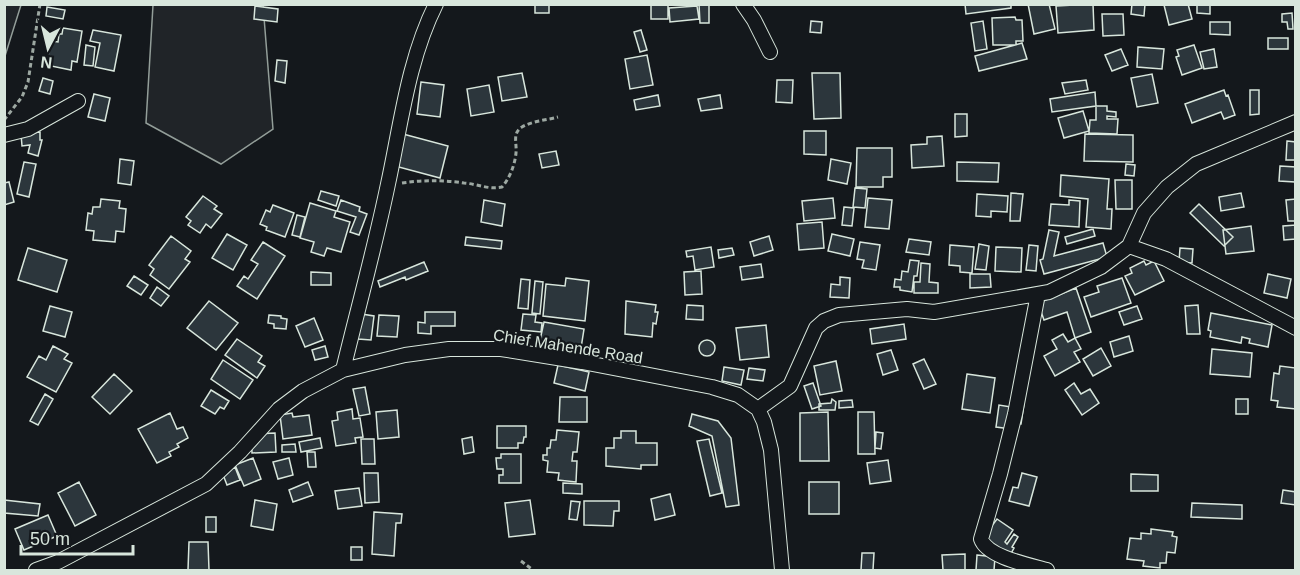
<svg xmlns="http://www.w3.org/2000/svg" width="1300" height="575" viewBox="0 0 1300 575" font-family="Helvetica,sans-serif">
  <style>
    .green { fill: #202428; stroke: #939e99; stroke-width: 1.5 }
    .building { fill: #2c363c; stroke: #d8e6dc; stroke-width: 1.5 }
    .lines { fill: none; stroke-linecap: round; stroke-linejoin: round }
    .minor-casing { stroke: #d8e6dc; stroke-width: 16 }
    .path { stroke: #9da8a2; stroke-width: 3; stroke-dasharray: 4.5 3; stroke-linecap: butt }
    .minor { stroke: #14181c; stroke-width: 14 }
    .labels { text-anchor: middle; stroke-width: 4.5; stroke-linejoin: round; paint-order: stroke }
    .street-label { font-size: 16px; fill: #d8e6dc; stroke: #14181c }
  </style>
  <rect width="100%" height="100%" fill="#14181c"/>
  <path class="green" d="M 5,4 L 21,5 L 5,56 L 4,5 Z
    M 153,5 L 263,5 L 273,129 L 221,164 L 146,123 Z"/>
  <path class="building" d="M 535,4 L 549,4 L 549,13 L 535,13 Z
    M 651,4 L 668,4 L 668,19 L 651,19 Z
    M 699,4 L 709,4 L 709,23 L 700,23 Z
    M 965,4 L 1011,4 L 1011,8 L 966,14 Z
    M 1028,4 L 1049,4 L 1055,29 L 1034,34 Z
    M 1093,4 L 1094,30 L 1058,33 L 1056,6 Z
    M 1132,4 L 1145,4 L 1144,16 L 1131,14 Z
    M 1168,4 L 1188,4 L 1192,19 L 1169,25 L 1164,5 Z
    M 1197,4 L 1210,4 L 1210,14 L 1197,13 Z
    M 255,6 L 278,9 L 277,22 L 254,19 Z
    M 697,6 L 699,19 L 670,22 L 669,8 Z
    M 47,7 L 65,10 L 63,19 L 46,16 Z
    M 1292,13 L 1293,29 L 1288,29 L 1287,22 L 1282,22 L 1282,14 Z
    M 1102,14 L 1123,14 L 1124,35 L 1103,36 Z
    M 1015,17 L 1016,20 L 1022,20 L 1023,41 L 1016,41 L 1016,45 L 993,45 L 992,18 Z
    M 811,21 L 822,22 L 821,33 L 810,32 Z
    M 983,21 L 987,49 L 975,51 L 971,23 Z
    M 1210,22 L 1230,22 L 1230,35 L 1210,34 Z
    M 63,28 L 82,31 L 77,62 L 72,61 L 71,70 L 51,66 L 52,57 L 48,56 L 51,41 L 58,42 L 59,34 L 62,34 Z
    M 93,30 L 121,35 L 114,71 L 95,67 L 100,43 L 90,41 Z
    M 641,30 L 647,50 L 640,52 L 634,32 Z
    M 1268,38 L 1288,38 L 1288,49 L 1268,49 Z
    M 1022,43 L 1027,59 L 979,71 L 975,56 Z
    M 86,45 L 95,47 L 93,66 L 84,65 Z
    M 1194,45 L 1202,68 L 1182,75 L 1176,57 L 1179,56 L 1177,50 Z
    M 1138,47 L 1164,49 L 1162,69 L 1137,67 Z
    M 1121,49 L 1128,65 L 1112,71 L 1105,55 Z
    M 1214,49 L 1217,67 L 1204,69 L 1200,52 Z
    M 647,55 L 653,85 L 630,89 L 625,59 Z
    M 277,60 L 287,61 L 285,83 L 275,81 Z
    M 522,73 L 527,97 L 502,101 L 498,77 Z
    M 812,73 L 840,73 L 841,118 L 814,119 Z
    M 1152,74 L 1158,103 L 1137,107 L 1131,78 Z
    M 43,78 L 53,81 L 50,94 L 39,91 Z
    M 777,80 L 793,80 L 792,103 L 776,102 Z
    M 1086,80 L 1088,90 L 1065,94 L 1062,83 Z
    M 421,82 L 444,85 L 440,117 L 417,114 Z
    M 489,85 L 494,112 L 471,116 L 467,89 Z
    M 1224,90 L 1226,96 L 1228,95 L 1235,115 L 1224,119 L 1221,112 L 1192,123 L 1185,104 Z
    M 1250,90 L 1259,90 L 1259,114 L 1250,115 Z
    M 1095,92 L 1096,106 L 1052,112 L 1050,99 Z
    M 94,94 L 110,98 L 105,121 L 88,117 Z
    M 658,95 L 660,106 L 636,110 L 634,100 Z
    M 720,95 L 722,108 L 701,111 L 698,99 Z
    M 1096,106 L 1107,106 L 1107,111 L 1116,112 L 1116,117 L 1107,116 L 1107,119 L 1118,119 L 1117,134 L 1089,133 L 1090,120 L 1096,120 Z
    M 1083,111 L 1089,131 L 1064,138 L 1058,118 Z
    M 955,114 L 967,114 L 967,136 L 955,137 Z
    M 804,131 L 826,131 L 826,155 L 804,154 Z
    M 40,132 L 40,140 L 42,140 L 38,156 L 28,153 L 30,145 L 22,146 L 21,134 Z
    M 403,134 L 448,146 L 440,178 L 395,166 Z
    M 1085,134 L 1133,135 L 1133,162 L 1084,161 Z
    M 942,136 L 944,166 L 912,168 L 911,145 L 927,144 L 927,137 Z
    M 1287,141 L 1296,142 L 1296,160 L 1286,160 Z
    M 857,148 L 892,148 L 892,177 L 883,177 L 883,187 L 856,187 Z
    M 556,151 L 559,165 L 542,168 L 539,154 Z
    M 120,159 L 134,161 L 131,185 L 118,183 Z
    M 831,159 L 851,163 L 847,184 L 828,180 Z
    M 24,162 L 36,164 L 29,197 L 17,194 Z
    M 957,162 L 999,163 L 998,182 L 957,181 Z
    M 1126,164 L 1135,165 L 1134,176 L 1125,175 Z
    M 1280,166 L 1296,167 L 1296,191 L 1295,182 L 1279,181 Z
    M 1061,175 L 1109,179 L 1107,209 L 1112,209 L 1111,229 L 1086,227 L 1088,199 L 1060,196 Z
    M 1115,180 L 1132,180 L 1132,209 L 1116,209 Z
    M 9,182 L 14,202 L 4,205 L 4,183 Z
    M 855,188 L 867,189 L 865,208 L 853,207 Z
    M 321,191 L 339,196 L 336,206 L 318,200 Z
    M 1011,193 L 1023,194 L 1020,221 L 1010,221 Z
    M 1241,193 L 1244,207 L 1221,211 L 1219,197 Z
    M 977,194 L 1008,196 L 1007,212 L 991,211 L 991,217 L 976,216 Z
    M 203,196 L 217,206 L 214,209 L 222,214 L 211,228 L 206,224 L 200,233 L 188,225 L 191,221 L 186,217 Z
    M 833,198 L 835,218 L 804,221 L 802,201 Z
    M 868,198 L 892,200 L 889,229 L 865,227 Z
    M 101,199 L 120,201 L 119,208 L 126,209 L 124,232 L 116,231 L 115,242 L 93,240 L 94,231 L 86,230 L 88,213 L 92,214 L 93,207 L 100,207 Z
    M 1296,199 L 1296,221 L 1288,221 L 1286,200 Z
    M 341,200 L 360,207 L 359,211 L 367,214 L 359,235 L 350,232 L 356,217 L 337,211 Z
    M 484,200 L 505,204 L 502,226 L 481,222 Z
    M 1069,200 L 1080,201 L 1079,227 L 1049,225 L 1051,204 L 1069,205 Z
    M 310,203 L 336,211 L 334,217 L 350,222 L 341,252 L 327,248 L 324,256 L 311,252 L 314,242 L 300,238 Z
    M 1199,204 L 1233,237 L 1224,246 L 1190,213 Z
    M 273,205 L 294,213 L 285,237 L 266,230 L 267,227 L 260,224 L 266,210 L 270,212 Z
    M 844,207 L 854,208 L 852,226 L 842,225 Z
    M 297,215 L 305,217 L 300,237 L 292,235 Z
    M 822,222 L 824,248 L 799,250 L 797,224 Z
    M 1296,225 L 1296,239 L 1284,240 L 1283,226 Z
    M 1251,226 L 1254,251 L 1226,254 L 1223,230 Z
    M 1093,229 L 1095,236 L 1067,244 L 1065,237 Z
    M 1049,230 L 1059,232 L 1054,256 L 1103,243 L 1107,257 L 1044,274 L 1040,260 L 1043,259 Z
    M 227,234 L 247,245 L 233,270 L 212,258 Z
    M 832,234 L 854,239 L 850,256 L 828,251 Z
    M 171,236 L 191,251 L 185,259 L 190,262 L 169,289 L 150,275 L 154,269 L 149,265 Z
    M 769,236 L 773,250 L 754,256 L 750,242 Z
    M 466,237 L 502,241 L 501,249 L 465,245 Z
    M 909,239 L 931,242 L 929,255 L 906,252 Z
    M 263,242 L 285,256 L 257,299 L 237,286 L 244,276 L 248,279 L 258,264 L 251,260 Z
    M 860,242 L 880,245 L 876,270 L 862,268 L 864,260 L 857,259 Z
    M 979,244 L 989,246 L 986,270 L 975,269 Z
    M 950,245 L 974,247 L 972,273 L 960,272 L 960,266 L 949,265 Z
    M 1029,245 L 1038,246 L 1036,271 L 1026,270 Z
    M 711,247 L 714,267 L 695,270 L 693,256 L 687,257 L 686,251 Z
    M 996,247 L 1022,248 L 1021,272 L 995,271 Z
    M 28,248 L 67,260 L 57,292 L 18,280 Z
    M 732,248 L 734,255 L 719,258 L 718,250 Z
    M 1180,248 L 1193,249 L 1192,263 L 1179,262 Z
    M 910,260 L 919,261 L 917,276 L 914,276 L 912,292 L 900,290 L 900,287 L 894,287 L 895,279 L 901,280 L 902,271 L 908,272 Z
    M 1144,261 L 1146,265 L 1154,261 L 1164,281 L 1135,295 L 1125,276 L 1132,273 L 1130,268 Z
    M 424,262 L 428,271 L 406,280 L 405,277 L 380,287 L 378,281 Z
    M 921,263 L 930,264 L 929,282 L 938,283 L 938,293 L 914,293 L 914,282 L 920,282 Z
    M 761,264 L 763,277 L 742,280 L 740,267 Z
    M 701,271 L 702,294 L 685,295 L 684,272 Z
    M 311,272 L 331,273 L 331,285 L 311,285 Z
    M 970,274 L 990,274 L 991,287 L 970,288 Z
    M 1268,274 L 1291,279 L 1287,298 L 1264,293 Z
    M 134,276 L 148,285 L 141,295 L 127,286 Z
    M 840,277 L 850,278 L 849,298 L 830,297 L 831,284 L 840,285 Z
    M 566,278 L 589,281 L 585,321 L 543,316 L 546,284 L 565,286 Z
    M 1122,278 L 1131,303 L 1091,317 L 1084,297 L 1099,292 L 1097,286 Z
    M 521,279 L 530,280 L 528,309 L 518,308 Z
    M 535,281 L 543,282 L 540,314 L 532,313 Z
    M 157,287 L 169,296 L 161,306 L 150,298 Z
    M 1076,288 L 1091,332 L 1075,338 L 1067,312 L 1044,320 L 1038,303 Z
    M 209,301 L 238,323 L 216,350 L 187,328 Z
    M 626,301 L 656,305 L 655,312 L 658,312 L 656,324 L 653,323 L 652,337 L 625,334 Z
    M 687,305 L 703,306 L 703,320 L 686,319 Z
    M 1198,305 L 1200,334 L 1187,334 L 1185,306 Z
    M 50,306 L 72,312 L 65,337 L 43,331 Z
    M 1137,306 L 1142,319 L 1124,325 L 1119,312 Z
    M 425,312 L 455,312 L 455,326 L 431,326 L 431,334 L 418,333 L 418,322 L 425,323 Z
    M 355,313 L 374,316 L 371,340 L 358,339 Z
    M 1211,313 L 1272,325 L 1268,347 L 1249,343 L 1250,339 L 1242,337 L 1241,343 L 1210,337 L 1211,331 L 1208,330 Z
    M 523,314 L 536,315 L 535,322 L 542,323 L 541,332 L 521,330 Z
    M 269,315 L 281,316 L 281,318 L 287,319 L 286,329 L 274,328 L 274,324 L 268,323 Z
    M 379,315 L 399,316 L 397,337 L 377,336 Z
    M 314,318 L 323,340 L 305,347 L 296,326 Z
    M 544,322 L 584,329 L 581,348 L 540,340 Z
    M 904,324 L 906,339 L 872,344 L 870,329 Z
    M 766,325 L 769,357 L 740,360 L 736,328 Z
    M 1063,334 L 1068,342 L 1075,338 L 1081,349 L 1074,352 L 1080,362 L 1055,376 L 1044,356 L 1057,349 L 1052,340 Z
    M 1129,336 L 1133,351 L 1114,357 L 1110,342 Z
    M 237,339 L 262,356 L 258,362 L 265,366 L 257,378 L 225,355 Z
    M699 348a8 8 0 1 1 16 0a8 8 0 1 1-16 0Z
    M 53,346 L 68,354 L 64,359 L 72,363 L 56,392 L 27,377 L 39,356 L 46,360 Z
    M 325,346 L 328,357 L 315,360 L 312,350 Z
    M 1101,348 L 1111,366 L 1093,376 L 1083,359 Z
    M 1212,349 L 1252,353 L 1250,377 L 1210,374 Z
    M 891,350 L 898,370 L 883,375 L 877,354 Z
    M 924,359 L 936,384 L 924,389 L 913,364 Z
    M 223,360 L 253,380 L 240,399 L 211,379 Z
    M 836,361 L 842,391 L 820,395 L 814,366 Z
    M 558,365 L 589,372 L 585,391 L 554,383 Z
    M 1295,365 L 1296,409 L 1277,407 L 1278,401 L 1271,400 L 1274,373 L 1279,374 L 1280,366 L 1295,368 Z
    M 724,367 L 744,370 L 741,385 L 722,381 Z
    M 749,368 L 765,370 L 763,381 L 747,379 Z
    M 114,374 L 132,391 L 110,414 L 92,397 Z
    M 967,374 L 995,378 L 990,413 L 962,409 Z
    M 813,383 L 821,406 L 812,409 L 804,386 Z
    M 1074,383 L 1081,394 L 1090,389 L 1099,403 L 1082,415 L 1065,390 Z
    M 365,387 L 370,414 L 359,416 L 353,389 Z
    M 211,390 L 229,401 L 224,409 L 220,407 L 215,414 L 201,406 Z
    M 45,394 L 53,399 L 38,425 L 30,421 Z
    M 560,397 L 587,397 L 587,422 L 559,422 Z
    M 832,399 L 836,402 L 835,410 L 819,410 L 819,404 L 831,403 Z
    M 1236,399 L 1248,399 L 1248,414 L 1236,414 Z
    M 852,400 L 853,407 L 839,408 L 839,401 Z
    M 1024,404 L 1021,424 L 1012,423 L 1011,429 L 996,427 L 999,405 L 1011,407 Z
    M 352,409 L 353,419 L 360,418 L 363,437 L 355,438 L 356,443 L 336,446 L 332,421 L 338,420 L 337,412 Z
    M 397,410 L 399,437 L 378,439 L 376,412 Z
    M 828,412 L 829,461 L 800,461 L 800,413 Z
    M 858,412 L 874,412 L 875,454 L 858,454 Z
    M 170,413 L 177,429 L 183,427 L 188,438 L 177,444 L 179,447 L 169,452 L 171,456 L 157,463 L 138,429 Z
    M 292,413 L 293,417 L 309,415 L 312,435 L 283,439 L 280,415 Z
    M 692,414 L 718,421 L 731,438 L 739,505 L 726,507 L 712,436 L 689,426 Z
    M 497,426 L 526,426 L 526,437 L 524,437 L 523,443 L 518,443 L 518,448 L 497,448 Z
    M 557,430 L 579,432 L 577,452 L 573,452 L 572,461 L 577,461 L 576,482 L 558,480 L 559,473 L 547,472 L 548,461 L 543,460 L 543,455 L 547,455 L 547,448 L 550,448 L 551,440 L 556,440 Z
    M 621,431 L 636,431 L 636,443 L 657,443 L 657,465 L 641,465 L 641,469 L 606,466 L 606,448 L 614,448 L 614,438 L 621,438 Z
    M 876,432 L 883,433 L 881,449 L 875,448 Z
    M 275,433 L 276,452 L 252,453 L 251,434 Z
    M 472,437 L 474,452 L 464,454 L 462,439 Z
    M 320,438 L 322,448 L 301,452 L 299,442 Z
    M 361,439 L 374,439 L 375,464 L 362,464 Z
    M 709,439 L 722,493 L 710,496 L 697,441 Z
    M 295,444 L 296,452 L 282,452 L 282,445 Z
    M 307,452 L 315,452 L 316,467 L 308,467 Z
    M 501,454 L 521,454 L 521,483 L 499,483 L 499,475 L 503,475 L 503,469 L 497,469 L 496,458 L 501,458 Z
    M 253,458 L 261,479 L 244,486 L 235,465 Z
    M 289,458 L 293,475 L 278,479 L 273,462 Z
    M 888,460 L 891,481 L 870,484 L 867,463 Z
    M 235,467 L 240,480 L 227,485 L 222,472 Z
    M 364,473 L 378,473 L 379,502 L 365,503 Z
    M 1022,473 L 1037,477 L 1029,506 L 1009,501 L 1013,487 L 1018,488 Z
    M 1131,474 L 1158,475 L 1158,491 L 1131,491 Z
    M 79,482 L 96,515 L 75,526 L 58,493 Z
    M 308,482 L 313,495 L 293,502 L 289,490 Z
    M 809,482 L 839,482 L 839,514 L 809,514 Z
    M 563,483 L 582,484 L 582,494 L 563,493 Z
    M 359,488 L 362,506 L 338,509 L 335,491 Z
    M 1283,490 L 1296,492 L 1296,505 L 1281,503 Z
    M 670,494 L 675,515 L 655,520 L 651,499 Z
    M 4,500 L 40,504 L 38,516 L 4,513 Z
    M 255,500 L 277,504 L 273,530 L 251,526 Z
    M 530,500 L 535,534 L 509,537 L 505,503 Z
    M 571,501 L 580,502 L 577,520 L 569,519 Z
    M 584,501 L 619,501 L 619,511 L 614,511 L 613,526 L 584,525 Z
    M 1192,503 L 1242,505 L 1242,519 L 1191,517 Z
    M 374,512 L 402,514 L 401,523 L 396,523 L 394,556 L 372,554 Z
    M 48,515 L 57,536 L 24,550 L 15,529 Z
    M 206,517 L 216,517 L 216,532 L 206,532 Z
    M 997,519 L 1013,530 L 1005,542 L 1007,544 L 1014,534 L 1018,537 L 1012,547 L 1014,548 L 1009,557 L 982,539 Z
    M 1151,529 L 1173,532 L 1172,536 L 1177,537 L 1175,553 L 1167,552 L 1166,563 L 1160,563 L 1160,568 L 1143,566 L 1144,561 L 1127,559 L 1130,538 L 1141,539 L 1141,533 L 1151,534 Z
    M 189,542 L 208,542 L 209,570 L 188,570 Z
    M 351,547 L 362,547 L 362,560 L 351,560 Z
    M 862,553 L 874,553 L 873,570 L 861,570 Z
    M 965,554 L 965,570 L 943,570 L 942,555 Z
    M 977,555 L 995,557 L 994,570 L 976,570 Z"/>
  <g class="lines">
    <defs>
      <path id="minor" d="M 743,4 L 754,20 L 770,52
        M 4,135 L 28,129 L 78,101
        M 1129,246 L 1166,259 L 1296,328
        M 1038,294 L 1015,414 L 1000,474 L 981,539 C 987,557 1029,565 1047,570
        M 343,370 C 358,308 375,247 388,184 C 401,124 408,60 436,4
        M 758,409 L 790,386 L 816,328 L 824,321 L 839,315 L 907,309 L 934,312 L 1049,292 L 1101,267 L 1129,246 L 1144,213 L 1167,187 L 1196,164 L 1296,122
        M 36,570 L 58,562 L 206,484 L 240,452 L 279,409 L 303,391 L 343,370 L 405,355 L 449,349 L 501,349 L 582,362 L 712,387 L 738,395 L 758,409 L 764,422 L 771,450 L 782,570"/>
    </defs>
    <use href="#minor" class="minor-casing"/>
    <path class="path" d="M 4,120 L 22,97 L 28,82 L 40,4
      M 402,183 C 422,180 444,180 464,183 C 478,184 489,190 502,187 C 510,178 515,164 516,153 C 517,143 512,133 522,127 C 532,121 547,120 558,117
      M 521,561 L 533,570"/>
    <use href="#minor" class="minor"/>
  </g>
  <g class="labels">
    <g class="street-label">
      <text transform="translate(568 346) rotate(9)" y="6">Chief Mahende Road</text>
    </g>
  </g>
  <rect width="1300" height="575" fill="none" stroke="#d8e6dc" stroke-width="12"/>
  <g transform="translate(48 48) rotate(187)" stroke="#14181c" stroke-width="4.5" paint-order="stroke">
  <path d="M0-4.5L10 22L0 15L-10 22Z" fill="#d8e6dc"/>
  <text y="-9" font-size="16" font-weight="bold" text-anchor="middle" fill="#d8e6dc">N</text>
  </g>
  <path d="M21 545v9h112v-9" fill="none" stroke="#d8e6dc" stroke-width="3"/>
  <text x="30" y="545" font-size="18" fill="#d8e6dc" stroke="#14181c" stroke-width="4.5" paint-order="stroke">50 m</text>
</svg>
